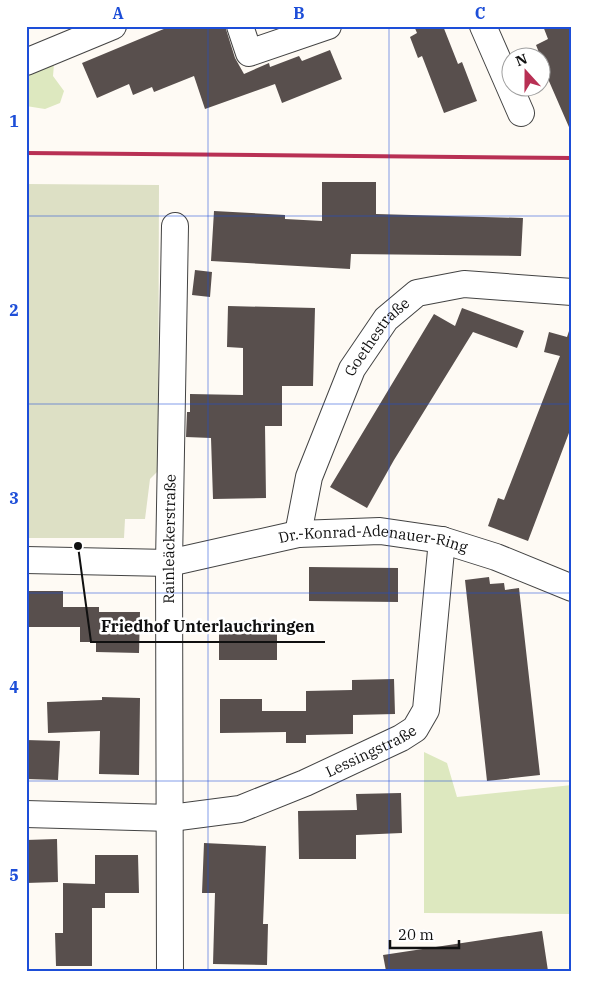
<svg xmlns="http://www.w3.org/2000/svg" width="598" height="997" viewBox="0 0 598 997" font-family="'IBM Plex Serif',serif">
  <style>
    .green { fill: #dde8bf }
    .cemetery { fill: #dde0c5 }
    .building { fill: #584f4d }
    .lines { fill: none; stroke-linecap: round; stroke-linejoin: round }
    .minor-casing { stroke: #434343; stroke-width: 28 }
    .minor { stroke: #fff; stroke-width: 26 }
    .rail { stroke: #b83054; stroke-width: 4 }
    .grid { fill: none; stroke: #1d4ed8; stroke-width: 1; stroke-opacity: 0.55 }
    .labels { text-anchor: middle; stroke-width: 5; stroke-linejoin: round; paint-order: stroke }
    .street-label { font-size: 15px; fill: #101010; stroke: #fff }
    .leader { fill: none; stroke: #101010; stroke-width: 2 }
    .callout-dot { fill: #101010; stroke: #fff; stroke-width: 2 }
    .callout-label { font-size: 16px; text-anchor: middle; font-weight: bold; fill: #101010; stroke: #fff; stroke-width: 5; stroke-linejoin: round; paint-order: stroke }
    .neatline { fill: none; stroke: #1d4ed8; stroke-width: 2 }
    .grid-label { font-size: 16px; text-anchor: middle; font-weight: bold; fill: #1d4ed8 }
  </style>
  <rect width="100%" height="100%" fill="#fefaf4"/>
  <path class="green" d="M 54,64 L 53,76 L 64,91 L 60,103 L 45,109 L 26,106 L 26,72 Z
    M 424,752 L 447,763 L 457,797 L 572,785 L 572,914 L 424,913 Z"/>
  <path class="cemetery" d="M 26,184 L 159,185 L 158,471 L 150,479 L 145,519 L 125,519 L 124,538 L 26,538 Z"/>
  <path class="building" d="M 171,26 L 225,26 L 235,58 L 244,74 L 269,63 L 270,67 L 299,56 L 302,61 L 330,50 L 342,79 L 282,103 L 275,84 L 205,109 L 194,76 L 154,92 L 152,87 L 133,95 L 129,84 L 97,98 L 82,63 Z
    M 414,26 L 443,26 L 458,64 L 462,62 L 477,101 L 444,113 L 422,56 L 418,58 L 410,37 L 417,33 Z
    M 543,26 L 568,26 L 572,34 L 572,134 L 545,72 L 540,75 L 540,55 L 536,45 L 548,39 Z
    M 322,182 L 376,182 L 376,214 L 523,218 L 521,256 L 351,254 L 350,269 L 211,261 L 214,211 L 285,215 L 285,219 L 322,221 Z
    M 195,270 L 212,272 L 210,297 L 192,295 Z
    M 228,306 L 315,308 L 313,386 L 282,386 L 282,426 L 265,426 L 266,498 L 213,499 L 211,438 L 186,437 L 187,412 L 190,412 L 190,394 L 243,395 L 243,348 L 227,347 Z
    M 462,308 L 524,331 L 517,348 L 473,332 L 394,460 L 367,508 L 330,487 L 434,314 L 455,326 Z
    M 570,328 L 572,425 L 528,541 L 488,526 L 498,498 L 504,500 L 560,356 L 544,352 L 549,332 L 567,337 Z
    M 309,567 L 398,568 L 398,602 L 309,601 Z
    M 489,577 L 490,584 L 504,583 L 505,590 L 519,588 L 540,775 L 487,781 L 465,580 Z
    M 26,591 L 63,591 L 63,607 L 99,607 L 99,612 L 140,612 L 139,653 L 96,652 L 96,642 L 80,642 L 80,627 L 26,627 Z
    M 277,621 L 277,660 L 219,660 L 219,622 Z
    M 394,679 L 395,714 L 353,715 L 353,734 L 306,735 L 306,743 L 286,743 L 286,732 L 220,733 L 220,699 L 262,699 L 262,711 L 306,711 L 306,691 L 352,690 L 352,680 Z
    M 102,697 L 140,698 L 139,775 L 99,774 L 100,731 L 48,733 L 47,702 L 102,700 Z
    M 26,740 L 60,741 L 58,780 L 26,779 Z
    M 401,793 L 402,833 L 356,835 L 356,859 L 299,859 L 298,811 L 357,810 L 356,794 Z
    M 57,839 L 58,882 L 26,883 L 26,840 Z
    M 204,843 L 266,846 L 263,924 L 268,924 L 267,965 L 213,964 L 215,893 L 202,893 Z
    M 95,855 L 138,855 L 139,893 L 105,893 L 105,908 L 92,908 L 92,966 L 56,966 L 55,933 L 63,933 L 63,883 L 95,884 Z
    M 542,931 L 548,971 L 386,971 L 383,955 Z"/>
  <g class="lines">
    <defs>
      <g id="minor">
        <path d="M 240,26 L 249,53 L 328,26"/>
        <path d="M 483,26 L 521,113"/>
        <path d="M 26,62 L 113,26"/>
        <path id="s1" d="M 298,534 L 309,477 L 352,369 L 386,319 L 417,293 L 464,284 L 572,292"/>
        <path id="s2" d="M 26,560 L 169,563 L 298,534 L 380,531 L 442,540 L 496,557 L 572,588"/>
        <path id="s3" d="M 26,814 L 171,818 L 240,809 L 305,783 L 401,738 L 415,729 L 426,710 L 442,540"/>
        <path id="s4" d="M 170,971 L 169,563 L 175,226"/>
      </g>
    </defs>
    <use href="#minor" class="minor-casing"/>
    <use href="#minor" class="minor"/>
    <path class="rail" d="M 26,153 L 572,158"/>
  </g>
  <path class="grid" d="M 208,26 L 208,971M 389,26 L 389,971M 26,216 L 572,216M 26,404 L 572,404M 26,593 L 572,593M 26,781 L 572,781"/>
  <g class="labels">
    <g class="street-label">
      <text dy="5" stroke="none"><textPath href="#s1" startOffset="215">Goethestraße</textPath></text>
      <text dy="5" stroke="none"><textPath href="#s4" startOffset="432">Rainleäckerstraße</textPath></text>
      <text dy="5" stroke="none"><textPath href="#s2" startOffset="351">Dr.-Konrad-Adenauer-Ring</textPath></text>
      <text dy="5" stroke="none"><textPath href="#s3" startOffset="358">Lessingstraße</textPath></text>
    </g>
  </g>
  <path class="leader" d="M78 546L91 642H325"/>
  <circle class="callout-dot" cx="78" cy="546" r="5"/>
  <g class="callout-label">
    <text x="208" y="632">Friedhof Unterlauchringen</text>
  </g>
  <rect width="598" height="997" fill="none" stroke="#ffffff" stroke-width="55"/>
  <g transform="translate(526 72) rotate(339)"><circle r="24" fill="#ffffff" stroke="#9f9f9f"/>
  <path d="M0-4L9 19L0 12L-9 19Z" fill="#b83054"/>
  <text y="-8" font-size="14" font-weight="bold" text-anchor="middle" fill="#101010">N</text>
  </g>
  <path d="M390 940v8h69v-8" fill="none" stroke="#101010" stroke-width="2.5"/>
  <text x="398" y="940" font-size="15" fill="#101010" stroke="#ffffff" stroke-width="4" paint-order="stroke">20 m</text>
  <rect x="28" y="28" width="542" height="942" class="neatline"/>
  <g class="grid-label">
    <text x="118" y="19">A</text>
    <text x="299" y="19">B</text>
    <text x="480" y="19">C</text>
    <text x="14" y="127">1</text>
    <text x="14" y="316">2</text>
    <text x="14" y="504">3</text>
    <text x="14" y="693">4</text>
    <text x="14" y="881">5</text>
  </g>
</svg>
